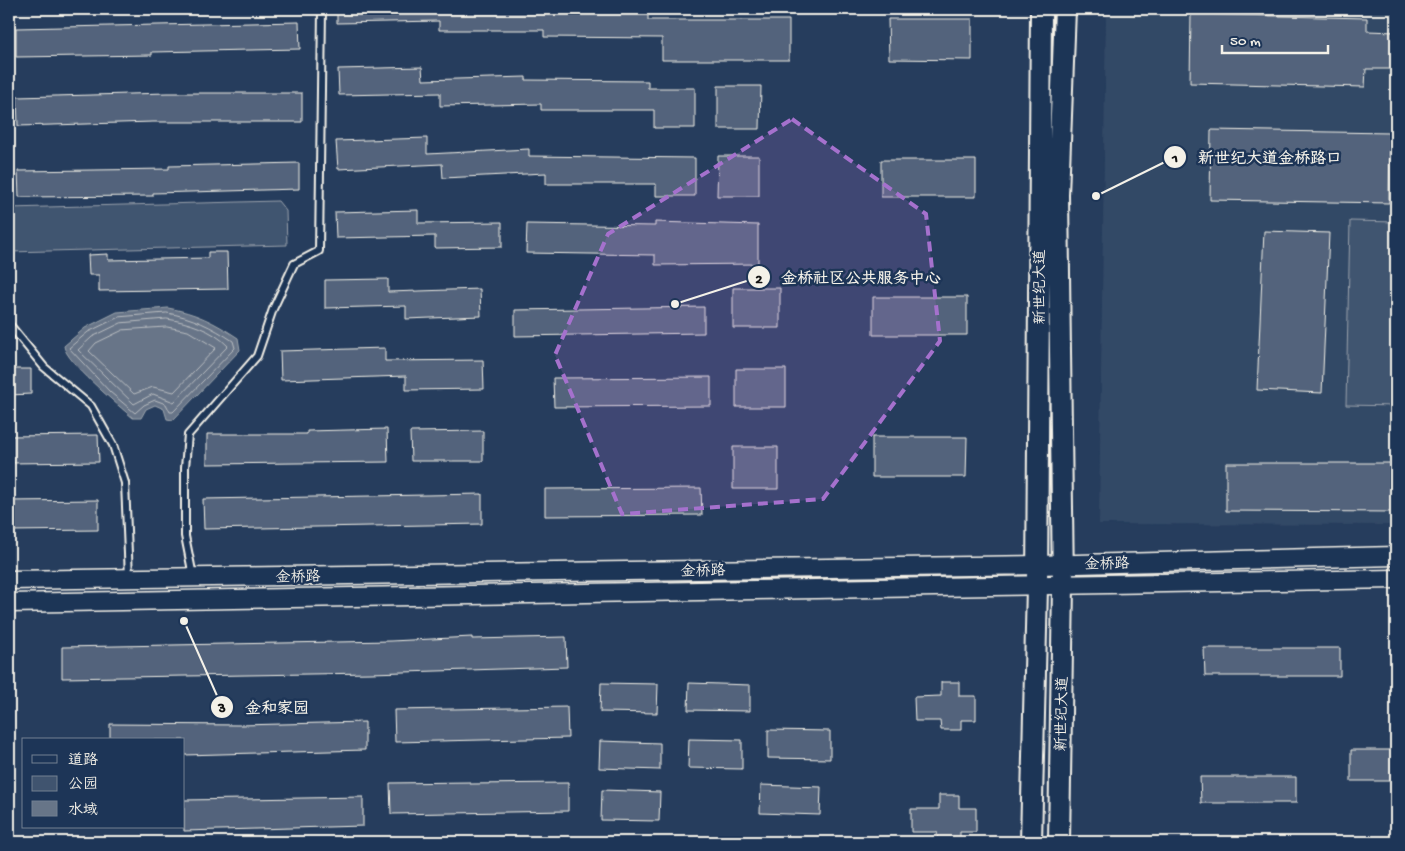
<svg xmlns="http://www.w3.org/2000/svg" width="1405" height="851" viewBox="0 0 1405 851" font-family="'Gochi Hand','LXGW WenKai TC',sans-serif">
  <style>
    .built { fill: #334966 }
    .green { fill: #40546f; stroke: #9aa2ac }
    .water { fill: #677588; stroke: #9fa7ae }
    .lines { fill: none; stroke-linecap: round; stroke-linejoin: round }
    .shore { stroke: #bcbfc2; stroke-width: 1 }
    .building { fill: #52647b; stroke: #f4f1e8 }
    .lane-casing { stroke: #f4f1e8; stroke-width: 10 }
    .secondary-casing { stroke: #f4f1e8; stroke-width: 21 }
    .primary-casing { stroke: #f4f1e8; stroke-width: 24 }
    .lane { stroke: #1d3557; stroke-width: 6 }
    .secondary { stroke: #1d3557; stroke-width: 18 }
    .primary { stroke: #1d3557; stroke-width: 20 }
    .marked { fill: #a571cd; fill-opacity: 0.2; stroke: #a571cd; stroke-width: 4; stroke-dasharray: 10 6; stroke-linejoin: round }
    .labels { text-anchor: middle; stroke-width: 5; stroke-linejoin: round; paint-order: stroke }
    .street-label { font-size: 15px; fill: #f4f1e8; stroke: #1d3557 }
    .leader { fill: none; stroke: #f4f1e8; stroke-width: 2 }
    .callout-dot { fill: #f4f1e8; stroke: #1d3557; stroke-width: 2 }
    .mark-label { font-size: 15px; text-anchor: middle; font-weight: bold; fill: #111 }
    .callout-label { font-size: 16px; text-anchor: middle; font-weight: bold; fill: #f4f1e8; stroke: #1d3557; stroke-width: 5; stroke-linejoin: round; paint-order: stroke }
  </style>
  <rect width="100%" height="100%" fill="#263d5d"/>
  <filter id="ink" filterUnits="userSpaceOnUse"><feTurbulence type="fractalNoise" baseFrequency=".02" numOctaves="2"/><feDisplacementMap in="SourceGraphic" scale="10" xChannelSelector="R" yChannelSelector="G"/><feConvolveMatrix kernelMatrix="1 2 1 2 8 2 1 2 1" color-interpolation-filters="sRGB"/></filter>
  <g filter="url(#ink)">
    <path class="built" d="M 1106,9 L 1396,9 L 1396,525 L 1099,524 Z"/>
    <path class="green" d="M 278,201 L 286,211 L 287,245 L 9,252 L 9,208 Z
      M 1350,221 L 1396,222 L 1396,406 L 1346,405 Z"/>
    <path class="water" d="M 168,308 C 196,313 214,322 238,338 L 240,350 L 173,420 L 167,419 L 164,409 L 155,405 L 146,409 L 141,418 L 133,418 C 119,406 65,361 64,346 L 85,328 L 117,312 Z"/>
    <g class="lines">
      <path class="shore" d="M 167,313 C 192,317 212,327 233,341 L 235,348 L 173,412 L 170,412 L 166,404 L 155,400 L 144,405 L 135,413 L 110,392 L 69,348 L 88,332 L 119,317 Z
        M 167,319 C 188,322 213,330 228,346 L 174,402 L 153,394 L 134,404 L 78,350 L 92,337 L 121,323 Z
        M 167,327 L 188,331 L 216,348 L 174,392 L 153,387 L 134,394 L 89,351 L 96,343 L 123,330 Z"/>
    </g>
    <path class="building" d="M 337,9 L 648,11 L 648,20 L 789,20 L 789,60 L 662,60 L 662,38 L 544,37 L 544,30 L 439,30 L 439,21 L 337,23 Z
      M 1191,14 L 1367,18 L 1367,31 L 1396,32 L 1396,69 L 1366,69 L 1365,87 L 1190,83 Z
      M 888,19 L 972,19 L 972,60 L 889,59 Z
      M 299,22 L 300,49 L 152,52 L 152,55 L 16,57 L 16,28 Z
      M 422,67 L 423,80 L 526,77 L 526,80 L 648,81 L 648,88 L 695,88 L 695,128 L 654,128 L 654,110 L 541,110 L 541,104 L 440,106 L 440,93 L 339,95 L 338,69 Z
      M 718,86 L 761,86 L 760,129 L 718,129 Z
      M 167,93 L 302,93 L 302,122 L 153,122 L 18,126 L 17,97 Z
      M 1211,130 L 1390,133 L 1389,203 L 1210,200 Z
      M 427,138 L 427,154 L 529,149 L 529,156 L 695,158 L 695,196 L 656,196 L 656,184 L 546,184 L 546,173 L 443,178 L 442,164 L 338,169 L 336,141 Z
      M 718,156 L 759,156 L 759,196 L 717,196 Z
      M 881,160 L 976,160 L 976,197 L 881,197 Z
      M 299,163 L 299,189 L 153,193 L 153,196 L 19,197 L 18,171 L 169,169 L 169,166 Z
      M 418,210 L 418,223 L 502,222 L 502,247 L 435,248 L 435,236 L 336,238 L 335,212 Z
      M 655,222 L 758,225 L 758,264 L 655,265 L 655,255 L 526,253 L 527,224 L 655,226 Z
      M 1264,231 L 1329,233 L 1322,393 L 1257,390 Z
      M 208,252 L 227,252 L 228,289 L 99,291 L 99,275 L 89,275 L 88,255 L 108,254 L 108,260 L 208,258 Z
      M 388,279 L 388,292 L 480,289 L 481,316 L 406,319 L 406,306 L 325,308 L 325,280 Z
      M 733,288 L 780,288 L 780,328 L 733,328 Z
      M 873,297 L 967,297 L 967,335 L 873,335 Z
      M 704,307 L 704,333 L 515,336 L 515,310 Z
      M 385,348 L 385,361 L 483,360 L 484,389 L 406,390 L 406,376 L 281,380 L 280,351 Z
      M 9,369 L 31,369 L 31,394 L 9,395 Z
      M 736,369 L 786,369 L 786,407 L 736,407 Z
      M 711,377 L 711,406 L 554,407 L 553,378 Z
      M 387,429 L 388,462 L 207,464 L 207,434 L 307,434 L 307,431 Z
      M 483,431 L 483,461 L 411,461 L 410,432 Z
      M 98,435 L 99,462 L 9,463 L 9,436 Z
      M 872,437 L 967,437 L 966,477 L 872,477 Z
      M 733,447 L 778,447 L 778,489 L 733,489 Z
      M 1226,463 L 1396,463 L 1396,512 L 1226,511 Z
      M 701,488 L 702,515 L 545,516 L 545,489 Z
      M 482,494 L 482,524 L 204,529 L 203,499 Z
      M 98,500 L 98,530 L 9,531 L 9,501 Z
      M 472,637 L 472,639 L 566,637 L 567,667 L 371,673 L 62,678 L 62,647 L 391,641 Z
      M 1204,648 L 1340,648 L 1340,676 L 1205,676 Z
      M 941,682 L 959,682 L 959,696 L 976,696 L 976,720 L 961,720 L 961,730 L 941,730 L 940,721 L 915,721 L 914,697 L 941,696 Z
      M 601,683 L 658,684 L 657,713 L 600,712 Z
      M 689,683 L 750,685 L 750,711 L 688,710 Z
      M 567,707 L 568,738 L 395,742 L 394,710 Z
      M 365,722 L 365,750 L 184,755 L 184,740 L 110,740 L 110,724 L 241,725 Z
      M 768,730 L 830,731 L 830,759 L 768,758 Z
      M 689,739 L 742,740 L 742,769 L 688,768 Z
      M 600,741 L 660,743 L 660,770 L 599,768 Z
      M 1351,750 L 1396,750 L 1396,781 L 1351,781 Z
      M 1200,777 L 1296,777 L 1296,803 L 1201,803 Z
      M 470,782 L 470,784 L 568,783 L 568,811 L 391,814 L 390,783 Z
      M 761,785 L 821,787 L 820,815 L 760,813 Z
      M 602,790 L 660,792 L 659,821 L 601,820 Z
      M 939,795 L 959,795 L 959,808 L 976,808 L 976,832 L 960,832 L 960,840 L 938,840 L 937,832 L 911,832 L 911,809 L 939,809 Z
      M 363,797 L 363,826 L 184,831 L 184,800 Z"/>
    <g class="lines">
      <defs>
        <path id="lane" d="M 9,324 L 44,367 L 91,406 L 113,445 L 125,483 L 129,577
          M 193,576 L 185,536 L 185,467 L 188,435 L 257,356 L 273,309 L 294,264 L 319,251 L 322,9"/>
        <path id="secondary" d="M 9,580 L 1037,565 L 1396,556
          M 9,603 L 1396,579"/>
        <path id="primary" d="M 1031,842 L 1037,586 L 1041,9
          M 1059,842 L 1063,585 L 1058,195 L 1065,9"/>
      </defs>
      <use href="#lane" class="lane-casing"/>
      <use href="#secondary" class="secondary-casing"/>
      <use href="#primary" class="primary-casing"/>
      <use href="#lane" class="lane"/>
      <use href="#secondary" class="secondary"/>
      <use href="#primary" class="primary"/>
    </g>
  </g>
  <path class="marked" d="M 792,119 L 926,214 L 940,341 L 823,499 L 622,514 L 555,355 L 608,234 Z"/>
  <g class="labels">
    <g class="street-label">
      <text transform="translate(1039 287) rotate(-90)" y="5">新世纪大道</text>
      <text transform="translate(1107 563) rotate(-1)" y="5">金桥路</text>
      <text transform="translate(703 570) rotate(-1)" y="5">金桥路</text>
      <text transform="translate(298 576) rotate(-1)" y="5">金桥路</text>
      <text transform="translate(1061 714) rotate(-89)" y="5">新世纪大道</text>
    </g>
  </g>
  <path class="leader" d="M1096 196L1175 157M675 304L759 277M184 621L222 707"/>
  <g class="callout-dot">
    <circle cx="1096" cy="196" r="5"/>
    <circle cx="675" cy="304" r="5"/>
    <circle cx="184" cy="621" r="5"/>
    <circle cx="1175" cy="157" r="12"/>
    <circle cx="759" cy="277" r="12"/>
    <circle cx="222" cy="707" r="12"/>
  </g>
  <g class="mark-label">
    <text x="1175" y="162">1</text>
    <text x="759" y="283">2</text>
    <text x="222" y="712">3</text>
  </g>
  <g class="callout-label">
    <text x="1270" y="163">新世纪大道金桥路口</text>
    <text x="861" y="283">金桥社区公共服务中心</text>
    <text x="277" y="713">金和家园</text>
  </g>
  <rect width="1405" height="851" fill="none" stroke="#1d3557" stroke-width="30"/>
  <rect x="15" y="15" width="1375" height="821" fill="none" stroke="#f4f1e8" stroke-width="2" filter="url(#ink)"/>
  <rect x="22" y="738" width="162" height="90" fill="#1d3557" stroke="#738091"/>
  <rect x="32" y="755" width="25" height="8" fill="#1d3557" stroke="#738091"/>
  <text x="68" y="764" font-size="15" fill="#f4f1e8">道路</text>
  <rect x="32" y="776" width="25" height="15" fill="#40546f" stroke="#738091"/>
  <text x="68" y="788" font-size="15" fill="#f4f1e8">公园</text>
  <rect x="32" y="801" width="25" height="15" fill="#677588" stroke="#738091"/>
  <text x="68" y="814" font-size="15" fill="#f4f1e8">水域</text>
  <path d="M1222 45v8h106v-8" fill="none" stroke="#f4f1e8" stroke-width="2.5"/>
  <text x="1230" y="45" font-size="15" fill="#f4f1e8" stroke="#1d3557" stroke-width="4" paint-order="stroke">50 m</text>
</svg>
